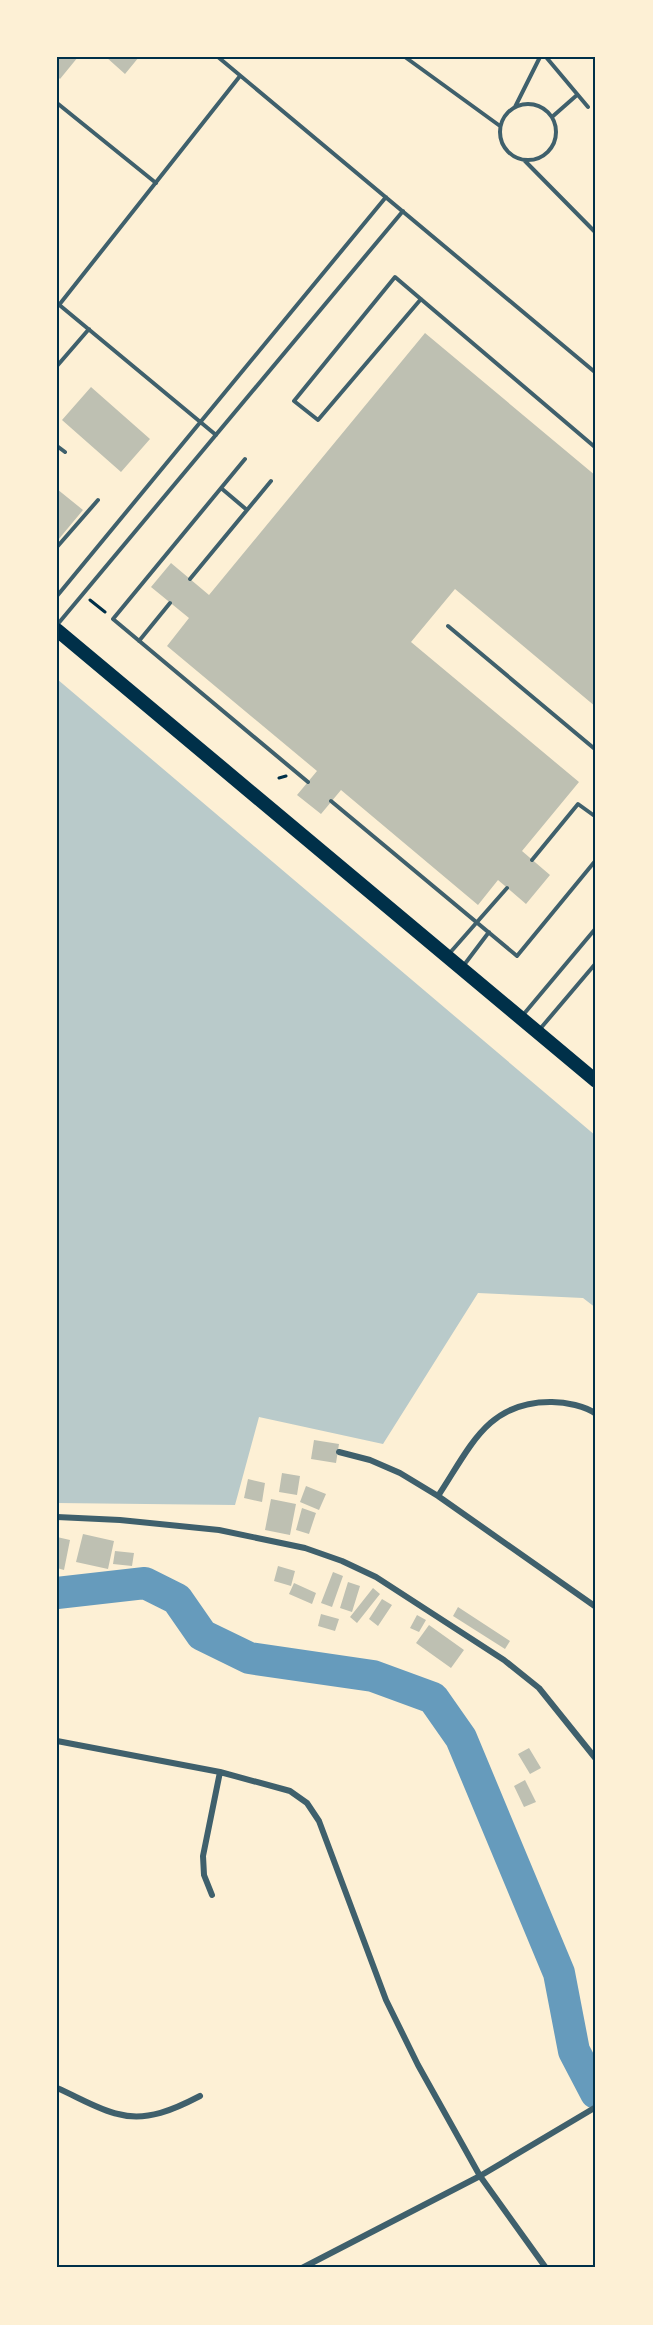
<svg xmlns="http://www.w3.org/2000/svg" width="653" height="2325" viewBox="0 0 653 2325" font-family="Quicksand,sans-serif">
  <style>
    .green { fill: #b9caca }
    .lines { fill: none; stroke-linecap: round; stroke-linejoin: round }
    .river { stroke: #669bbc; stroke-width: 32 }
    .building { fill: #bec0b2 }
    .path { stroke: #003049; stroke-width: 3 }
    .service { stroke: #3f606c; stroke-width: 4 }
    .minor { stroke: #3f606c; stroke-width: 6 }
    .trunk { stroke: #003049; stroke-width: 14 }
    .neatline { fill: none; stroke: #003049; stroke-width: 2 }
  </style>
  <rect width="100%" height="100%" fill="#fdf0d5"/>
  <path class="green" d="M 57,679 L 596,1136 L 596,1308 L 583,1298 L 478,1293 L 383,1444 L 259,1417 L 235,1505 L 57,1503 Z"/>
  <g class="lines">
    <path class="river" d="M 57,1593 L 145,1583 L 177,1599 L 202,1635 L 249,1658 L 373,1676 L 433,1698 L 461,1738 L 559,1973 L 574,2051 L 596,2093"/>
  </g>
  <path class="building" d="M 57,57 L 78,57 L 60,79 L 57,76 Z
    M 106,57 L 139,57 L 125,74 Z
    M 425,333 L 596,476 L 596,707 L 455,589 L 411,642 L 579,782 L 522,851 L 550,875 L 526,904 L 498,880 L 478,905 L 341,790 L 321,814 L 297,795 L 317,771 L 167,646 L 189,618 L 151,587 L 171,563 L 209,595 Z
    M 91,387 L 150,439 L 121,472 L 62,420 Z
    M 57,489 L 83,510 L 58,540 L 57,539 Z
    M 314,1440 L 339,1444 L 336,1463 L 311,1459 Z
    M 282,1473 L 300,1476 L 297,1495 L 279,1492 Z
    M 248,1479 L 265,1483 L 262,1502 L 244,1498 Z
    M 306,1486 L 326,1494 L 319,1510 L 300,1502 Z
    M 271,1499 L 296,1504 L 290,1535 L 265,1530 Z
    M 302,1508 L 316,1513 L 309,1534 L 296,1530 Z
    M 83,1534 L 114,1541 L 108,1569 L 76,1562 Z
    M 57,1537 L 70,1540 L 64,1570 L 57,1568 Z
    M 115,1551 L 134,1553 L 132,1566 L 113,1564 Z
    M 278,1566 L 295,1571 L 291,1586 L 274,1581 Z
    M 333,1572 L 343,1576 L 332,1607 L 321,1603 Z
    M 348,1582 L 360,1586 L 352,1612 L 340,1608 Z
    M 294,1583 L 316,1593 L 312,1604 L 289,1594 Z
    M 373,1588 L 380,1594 L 357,1623 L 350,1617 Z
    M 382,1599 L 392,1605 L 378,1626 L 369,1619 Z
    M 458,1607 L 510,1641 L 505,1649 L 453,1616 Z
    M 321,1614 L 339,1619 L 335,1631 L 318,1626 Z
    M 417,1615 L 426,1620 L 419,1632 L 410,1628 Z
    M 429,1625 L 464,1650 L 451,1668 L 416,1643 Z
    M 529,1748 L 541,1768 L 530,1774 L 518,1754 Z
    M 525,1780 L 536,1802 L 524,1807 L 514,1786 Z"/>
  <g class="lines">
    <path class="path" d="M 90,600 L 105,612
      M 279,778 L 286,776"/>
    <path class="service" d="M 218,57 L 596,373
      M 405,57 L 500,126
      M 546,57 L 588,107
      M 57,103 L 156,183
      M500 132a28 28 0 1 1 56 0a28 28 0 1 1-56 0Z
      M 515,107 L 540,57
      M 552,117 L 577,95
      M 525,161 L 596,233
      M 421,299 L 318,420 L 294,401 L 395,277 L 429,306 L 596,448
      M 57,303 L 216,435
      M 59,305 L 240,76
      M 57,366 L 89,329
      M 57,446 L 65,452
      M 245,459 L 113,619 L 308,782
      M 221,488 L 247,510
      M 57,547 L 98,500
      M 190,579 L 271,481
      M 57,596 L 386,197
      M 57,625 L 403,211
      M 448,626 L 596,750
      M 139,641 L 170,603
      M 331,801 L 517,956 L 596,860
      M 532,860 L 578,804 L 596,817
      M 448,955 L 507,888
      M 464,965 L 489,932
      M 523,1015 L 596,928
      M 540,1029 L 596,963"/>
    <path class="minor" d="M 339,1452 L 370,1460 L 400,1473 L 438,1496 L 596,1607
      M 438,1496 C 470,1448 487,1401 552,1402 C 565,1402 586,1406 596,1414
      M 57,1517 L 120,1520 L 219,1530 L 305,1548 L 342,1561 L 376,1577 L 504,1660 L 539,1688 L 596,1759
      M 57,1741 L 220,1772 L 290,1791 L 307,1803 L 319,1821 L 386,2000 L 418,2065 L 480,2176 L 546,2268
      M 212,1895 L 204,1875 L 203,1856 L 220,1772
      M 57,2088 C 76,2096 99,2110 118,2114 C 147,2122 175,2109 200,2096
      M 302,2268 L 480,2176 L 596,2107"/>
    <path class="trunk" d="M 57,630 L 596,1081"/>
  </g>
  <rect width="653" height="2325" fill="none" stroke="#fdf0d5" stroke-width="117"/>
  <rect x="58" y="58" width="536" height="2208" class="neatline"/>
</svg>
